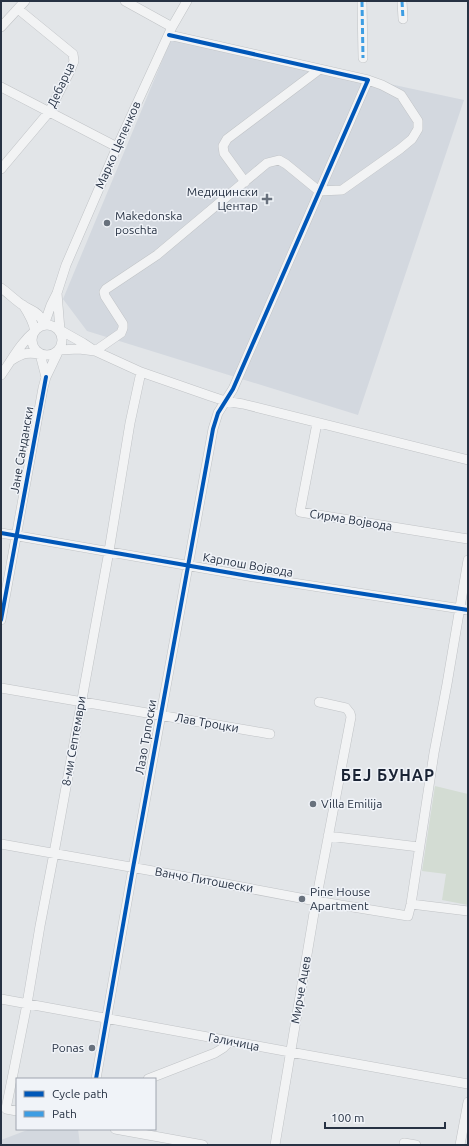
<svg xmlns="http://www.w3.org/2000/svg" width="469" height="1146" viewBox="0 0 469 1146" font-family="Ubuntu,sans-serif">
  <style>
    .built { fill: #d3d8df }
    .green { fill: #d3dcd3 }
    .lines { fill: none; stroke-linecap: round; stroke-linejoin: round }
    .minor-casing { stroke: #c0c3c6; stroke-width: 10 }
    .minor { stroke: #f2f3f4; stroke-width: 9 }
    .quiet { stroke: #3d9de3; stroke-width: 3; stroke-dasharray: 6 3; stroke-linecap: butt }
    .cycleway-casing { stroke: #f0f3f8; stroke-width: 6 }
    .cycleway { stroke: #0057b8; stroke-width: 4 }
    .poi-dot { fill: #68717d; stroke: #f0f3f8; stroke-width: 1.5 }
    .labels { text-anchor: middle; stroke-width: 3; stroke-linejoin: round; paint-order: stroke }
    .street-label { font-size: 12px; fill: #273243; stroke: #f0f3f8 }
    .poi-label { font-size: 12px; fill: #273243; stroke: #f0f3f8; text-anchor: start }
    .district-label { font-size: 16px; font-weight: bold; letter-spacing: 1px; fill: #1a2334; stroke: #f0f3f8 }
  </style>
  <rect width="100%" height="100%" fill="#e2e5e8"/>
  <path class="built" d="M 172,37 L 464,100 L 358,415 L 87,331 L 63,299 Z
    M 30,1129 L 78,1129 L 80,1145 L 1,1145 L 1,1140 Z"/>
  <path class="green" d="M 435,786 L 468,794 L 468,905 L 442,900 L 446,874 L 422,871 Z"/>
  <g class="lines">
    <defs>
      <path id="minor" d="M 125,1 L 172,27
        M 362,1 L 363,58
        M 402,1 L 403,19
        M 1,27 L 25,1
        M 1,87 L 117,147
        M 1,169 L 49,112 L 70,71 L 74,61 L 73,54 L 18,9
        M 245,182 L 224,153 L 223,146 L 227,139 L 320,69
        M 1,288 C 8,293 14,299 21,304 C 32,312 39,310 44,325
        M 57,293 L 60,330 L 83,343 L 95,351 L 141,372 L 210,396 L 225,401 L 243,404 L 468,460
        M32 340a15 15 0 1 1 30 0a15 15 0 1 1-30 0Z
        M 44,325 L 51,305 L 57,293 L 66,265 L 117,147 L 172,27 L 187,1
        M 12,360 C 23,353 27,352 40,354 L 46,377
        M 1,375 C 12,360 20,343 35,331 C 33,321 29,314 23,305
        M 317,423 L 300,512 L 468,539
        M 1,533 L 254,577 L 468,610
        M 1,620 L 43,388 L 46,377 L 59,350 L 79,349 L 95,351 L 121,333 L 123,328 L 123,324 L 105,296 L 104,292 L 106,289 L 157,255 L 267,163 L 279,160 L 286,164 L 319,191 L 342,190 L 400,149 L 412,139 L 418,129 L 418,121 L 401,95 L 382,85 L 368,80
        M 1,688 L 270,734
        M 328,836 L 419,847
        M 1,844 L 226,884 L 316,901 L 408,916 L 411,904 L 434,753 L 447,684 L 468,560
        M 411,904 L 468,911
        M 1,999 L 290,1052 L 468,1084
        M 96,1079 L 133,868 L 213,429 L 218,413 L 233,389 L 368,80 L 169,35
        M 148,1079 L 215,1053 L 223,1048 L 230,1041
        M 17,1111 L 6,1109 L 27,1004 L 40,926 L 54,853 L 109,551 L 130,423 L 141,372
        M 115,1129 L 203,1145
        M 404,1143 L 416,1145
        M 275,1145 L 316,901 L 351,717 L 350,713 L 346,708 L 319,702
        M 460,1145 L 468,1102"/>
    </defs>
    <use href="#minor" class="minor-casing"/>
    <use href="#minor" class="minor"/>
    <path class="quiet" d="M 362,1 L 363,58
      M 402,1 L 403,19"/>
    <defs>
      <path id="cycleway" d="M 1,533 L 254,577 L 468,610
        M 1,620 L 46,377
        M 96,1079 L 133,868 L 213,429 L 218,413 L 233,389 L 368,80 L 169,35"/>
    </defs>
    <use href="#cycleway" class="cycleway-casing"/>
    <use href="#cycleway" class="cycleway"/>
  </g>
  <g class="poi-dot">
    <path d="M265 193h4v4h4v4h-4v4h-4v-4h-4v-4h4z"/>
    <circle cx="107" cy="223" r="4"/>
    <circle cx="313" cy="804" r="4"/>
    <circle cx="302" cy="899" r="4"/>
    <circle cx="92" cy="1048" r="4"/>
  </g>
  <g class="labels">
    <g class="street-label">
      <text transform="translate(61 85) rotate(-65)" y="4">Дебарца</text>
      <text transform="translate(118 145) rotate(-66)" y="4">Марко Цепенков</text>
      <text transform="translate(22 450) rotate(-80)" y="4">Јане Сандански</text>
      <text transform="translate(351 520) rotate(9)" y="4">Сирма Војвода</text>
      <text transform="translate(248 565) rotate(10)" y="4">Карпош Војвода</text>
      <text transform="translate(207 723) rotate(10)" y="4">Лав Троцки</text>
      <text transform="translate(146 737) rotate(-80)" y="4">Лазо Трпоски</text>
      <text transform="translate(74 741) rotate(-80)" y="4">8-ми Септември</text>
      <text transform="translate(204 880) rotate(10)" y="4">Ванчо Питошески</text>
      <text transform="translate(301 990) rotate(-80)" y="4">Мирче Ацев</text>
      <text transform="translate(234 1042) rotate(11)" y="4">Галичица</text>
    </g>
    <g class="poi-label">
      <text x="258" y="196" text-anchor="end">Медицински<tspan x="258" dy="14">Центар</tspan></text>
      <text x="115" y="220">Makedonska<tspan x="115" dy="14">poschta</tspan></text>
      <text x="321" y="808">Villa Emilija</text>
      <text x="310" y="896">Pine House<tspan x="310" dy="14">Apartment</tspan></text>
      <text x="84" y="1052" text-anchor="end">Ponas</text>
    </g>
    <g class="district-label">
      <text x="388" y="781">БЕЈ БУНАР</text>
    </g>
  </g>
  <rect width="469" height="1146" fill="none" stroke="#273243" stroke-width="4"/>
  <rect x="16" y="1078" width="140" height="52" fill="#f0f3f8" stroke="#a0a6b0"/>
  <rect x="24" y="1091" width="20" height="6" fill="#0057b8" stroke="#a0a6b0"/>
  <text x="52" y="1098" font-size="12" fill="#273243">Cycle path</text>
  <rect x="24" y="1111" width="20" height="6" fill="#3d9de3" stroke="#a0a6b0"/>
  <text x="52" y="1118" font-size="12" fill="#273243">Path</text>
  <path d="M325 1122v6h120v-6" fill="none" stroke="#273243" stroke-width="2"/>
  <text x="331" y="1122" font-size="12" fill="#273243" stroke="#f0f3f8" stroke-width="3" paint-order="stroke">100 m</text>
</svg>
